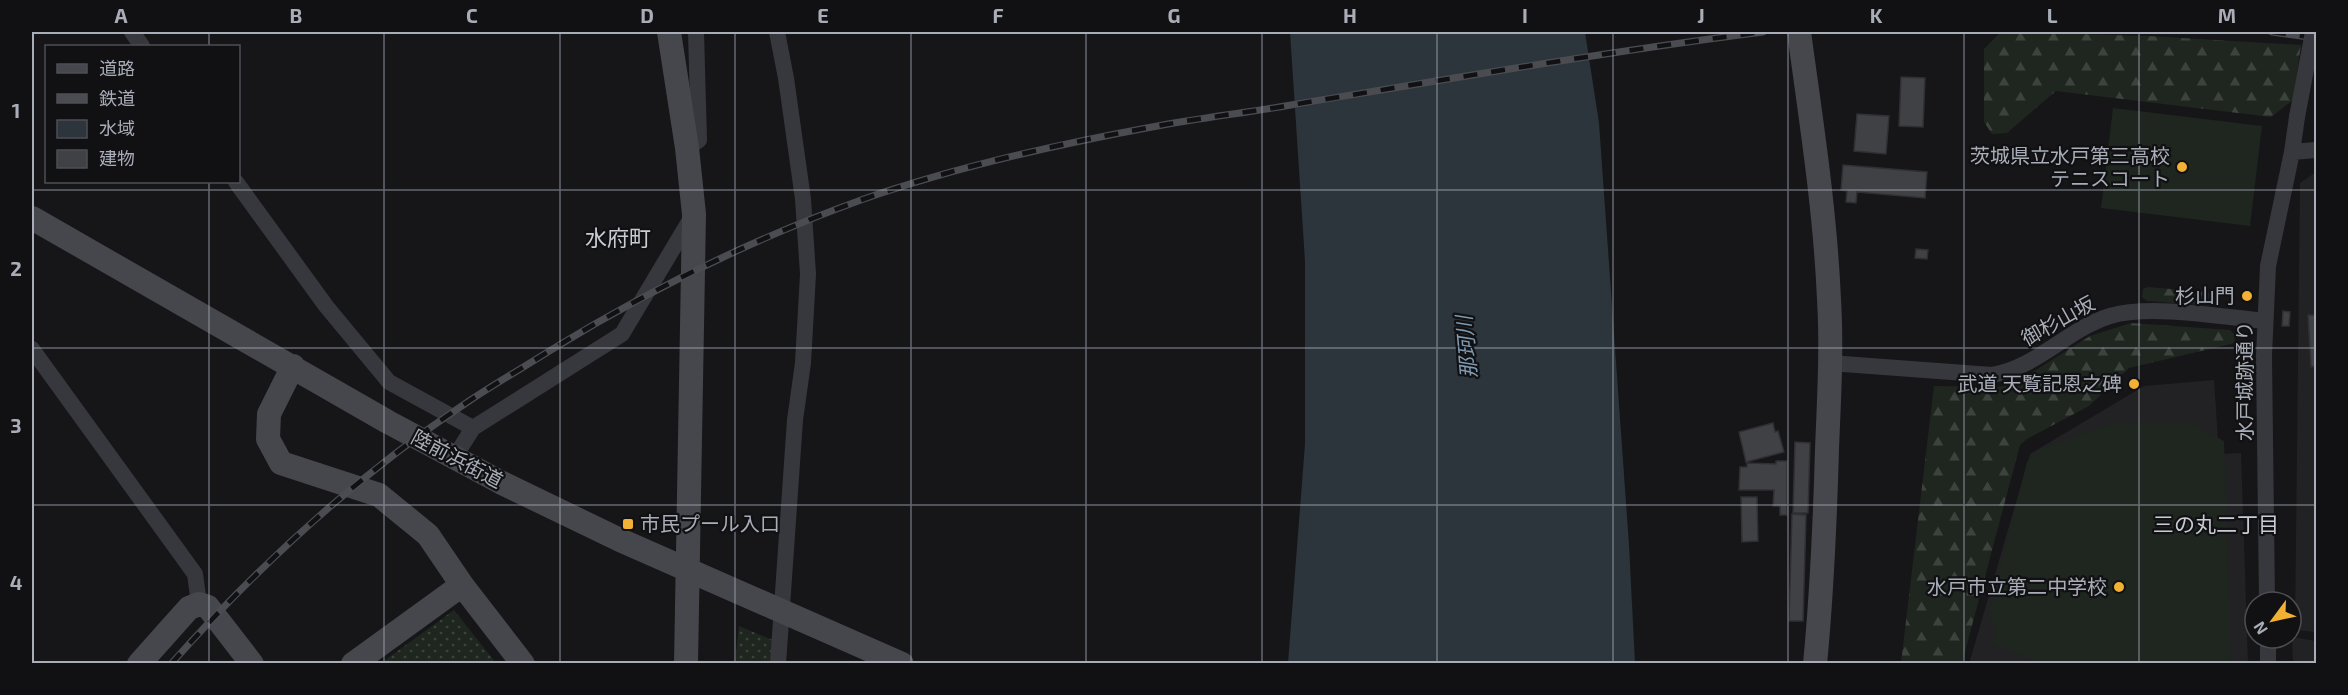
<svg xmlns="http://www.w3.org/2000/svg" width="2348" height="695" viewBox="0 0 2348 695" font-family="'Exo 2','Noto Sans JP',sans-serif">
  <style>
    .built { fill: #222225 }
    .green { fill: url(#green-dots) }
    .forest { fill: url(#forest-firs) }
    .pitch { fill: #1e261f }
    .water { fill: #2c353c }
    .building { fill: #404145; stroke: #303034; stroke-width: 1.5 }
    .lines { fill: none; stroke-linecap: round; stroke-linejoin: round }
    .street { stroke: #37383d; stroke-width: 16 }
    .secondary { stroke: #45474d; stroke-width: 24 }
    .rail-casing { stroke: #4a4c52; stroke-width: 7 }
    .rail { stroke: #111113; stroke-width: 4.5; stroke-dasharray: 14; stroke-linecap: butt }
    .street-bridge { stroke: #37383d; stroke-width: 16 }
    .secondary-bridge { stroke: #45474d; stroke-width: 24 }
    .grid { fill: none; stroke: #a8adb8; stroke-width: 1.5; stroke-opacity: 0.55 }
    .poi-dot { fill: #f2b134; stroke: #111113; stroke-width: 2 }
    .labels { text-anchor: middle; stroke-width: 4.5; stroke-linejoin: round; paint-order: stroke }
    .poi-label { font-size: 20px; fill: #a8adb8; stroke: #111113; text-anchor: end }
    .street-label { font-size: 20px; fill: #a8adb8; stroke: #111113 }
    .water-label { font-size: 21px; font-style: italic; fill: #7f9bb3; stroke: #111113 }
    .neighbourhood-label { font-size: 21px; fill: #c9ccd4; stroke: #111113 }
    .quarter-label { font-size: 22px; fill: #c9ccd4; stroke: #111113 }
    .neatline { fill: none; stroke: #a8adb8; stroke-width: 2 }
    .grid-label { font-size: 20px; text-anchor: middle; font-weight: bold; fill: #a8adb8 }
  </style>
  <defs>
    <pattern id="green-dots" width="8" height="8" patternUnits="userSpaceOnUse" patternTransform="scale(1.5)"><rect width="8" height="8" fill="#1e261f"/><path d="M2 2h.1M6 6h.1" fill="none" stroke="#3c433d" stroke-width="1.8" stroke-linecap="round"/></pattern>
    <pattern id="forest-firs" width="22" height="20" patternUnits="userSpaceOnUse" patternTransform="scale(1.5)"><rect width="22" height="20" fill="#1e261f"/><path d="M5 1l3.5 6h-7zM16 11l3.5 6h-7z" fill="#3c433d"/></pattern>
  </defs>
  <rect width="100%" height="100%" fill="#161618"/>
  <path class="built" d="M 2316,172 L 2316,632 L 2295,630 L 2300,183 Z
    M 2214,380 L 2219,454 L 2241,453 L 2248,663 L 1969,664 L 2030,454 L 2144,386 Z
    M 2292,637 L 2316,641 L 2316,663 L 2293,663 Z"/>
  <path class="green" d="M 454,610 L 496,663 L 381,663 Z
    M 739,626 L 775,641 L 774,663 L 735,664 Z"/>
  <path class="forest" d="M 2001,32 L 2148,36 L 2301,45 L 2293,100 L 2271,117 L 2056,91 L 2007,133 L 1992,134 L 1984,122 L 1984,49 Z
    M 2148,287 L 2218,293 L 2220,302 L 2215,306 L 2147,301 L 2142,297 L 2143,289 Z
    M 2131,323 L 2230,330 L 2234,334 L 2235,343 L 2129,368 L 2089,406 L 2027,439 L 2020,445 L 1962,663 L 1901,663 L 1934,386 L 1998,387 L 2012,385 L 2090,336 Z"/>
  <path class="pitch" d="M 2113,108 L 2262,126 L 2250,226 L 2101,208 Z
    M 2112,423 L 2191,423 L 2224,441 L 2231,663 L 2039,663 L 1994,643 L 1996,625 L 1988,618 L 2027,462 L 2038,450 Z"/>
  <path class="water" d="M 1290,32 L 1585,32 L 1599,123 L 1629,545 L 1635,663 L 1288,663 L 1305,444 L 1305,261 Z"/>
  <path class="building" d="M 1901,77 L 1925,78 L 1923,127 L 1899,126 Z
    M 1857,114 L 1889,116 L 1886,154 L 1854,151 Z
    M 1843,165 L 1927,172 L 1925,198 L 1857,192 L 1856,203 L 1846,202 L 1847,191 L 1841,190 Z
    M 1916,249 L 1928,250 L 1927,259 L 1915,258 Z
    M 2283,311 L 2290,312 L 2289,326 L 2282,326 Z
    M 2308,315 L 2316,315 L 2316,366 L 2311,367 Z
    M 1773,423 L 1775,432 L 1778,431 L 1784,452 L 1746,462 L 1739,432 Z
    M 1795,442 L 1810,443 L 1808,513 L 1793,513 Z
    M 1776,461 L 1787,461 L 1787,515 L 1780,515 L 1780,506 L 1773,506 L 1774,490 L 1739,490 L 1740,467 L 1747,467 L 1747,463 L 1776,464 Z
    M 1741,497 L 1757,497 L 1758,541 L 1742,542 Z
    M 1792,514 L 1806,515 L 1803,621 L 1789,621 Z"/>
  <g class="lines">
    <path class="street" d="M 132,32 L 142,46
      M 777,32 L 786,78 L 803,199 L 808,274 L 803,363 L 795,420 L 778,664
      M 687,148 L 699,140 L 696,32
      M 2292,152 L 2316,150
      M 236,182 L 326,306 L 389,382 L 473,428
      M 32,349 L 195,574 L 199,604
      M 1830,363 L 1992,375 C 2036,368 2068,329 2110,316 C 2150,304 2223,317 2265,321
      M 454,458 L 473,428 L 622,334 L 693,215
      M 2267,602 L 2264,356 L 2268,266 L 2292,152 L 2297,117
      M 2268,638 L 2268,664"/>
    <path class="secondary" d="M 669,32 L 687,148 L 694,214 L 686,664
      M 1799,32 C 1811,120 1825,209 1829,299 C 1832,349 1829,399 1827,449 C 1825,521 1822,592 1815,664
      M 32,218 L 388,422 L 502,483
      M 293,366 L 269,414 L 268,439 L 281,463 L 379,495 L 428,535 L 462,585 L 523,664
      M 139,664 L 189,608 L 199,604 L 208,607 L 252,664
      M 353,664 L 462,585"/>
    <defs>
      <path id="rail" d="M 2272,32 L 2316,38
        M 171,664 C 259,565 359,474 469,401 C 496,383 524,367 551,350 C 649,290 753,239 861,200 C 955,167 1054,145 1152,127 C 1198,118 1245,113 1291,105 C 1448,79 1605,52 1763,32"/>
    </defs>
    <use href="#rail" class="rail-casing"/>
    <use href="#rail" class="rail"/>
    <path class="street-bridge" d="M 2297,117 L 2313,32"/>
    <path class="secondary-bridge" d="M 502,483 L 620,540 L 902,664"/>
  </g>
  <path class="grid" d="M 209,32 L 209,46M 384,32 L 384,664M 560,32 L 560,664M 735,32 L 735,664M 911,32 L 911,664M 1086,32 L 1086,664M 1262,32 L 1262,664M 1437,32 L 1437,664M 1613,32 L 1613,664M 1788,32 L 1788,664M 1964,32 L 1964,664M 2139,32 L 2139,664M 209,182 L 209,664M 32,190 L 2316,190M 32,348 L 2316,348M 32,505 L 2316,505"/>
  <g class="poi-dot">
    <circle cx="2182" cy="167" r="6"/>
    <circle cx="2247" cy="296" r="6"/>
    <circle cx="2134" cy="384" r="6"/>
    <rect x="622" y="518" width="12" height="12" rx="3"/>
    <circle cx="2119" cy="587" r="6"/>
  </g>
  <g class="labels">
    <g class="poi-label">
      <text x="2170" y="163">茨城県立水戸第三高校<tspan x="2170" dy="23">テニスコート</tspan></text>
      <text x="2235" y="303">杉山門</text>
      <text x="2122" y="391">武道 天覧記恩之碑</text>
      <text x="640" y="531" text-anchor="start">市民プール入口</text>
      <text x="2107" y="594">水戸市立第二中学校</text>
    </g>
    <g class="street-label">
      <text transform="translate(2058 321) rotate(-29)" y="7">御杉山坂</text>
      <text transform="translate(2245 381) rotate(-90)" y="7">水戸城跡通り</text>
      <text transform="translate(457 459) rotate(28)" y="7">陸前浜街道</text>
    </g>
    <g class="water-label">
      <text transform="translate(1467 347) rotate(-95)" y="7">那珂川</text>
    </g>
    <g class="neighbourhood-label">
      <text x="2216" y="532">三の丸二丁目</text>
    </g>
    <g class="quarter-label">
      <text x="618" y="246">水府町</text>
    </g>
  </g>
  <rect width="2348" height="695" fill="none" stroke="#111113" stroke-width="66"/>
  <rect x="45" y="45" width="195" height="138" fill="#111113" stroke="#4d4f55" stroke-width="1.5"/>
  <rect x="57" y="64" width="30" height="9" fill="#45474d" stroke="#4d4f55" stroke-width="1.5"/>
  <text x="99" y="75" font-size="18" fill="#a8adb8">道路</text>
  <rect x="57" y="94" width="30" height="9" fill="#4a4c52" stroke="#4d4f55" stroke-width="1.5"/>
  <text x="99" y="105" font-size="18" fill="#a8adb8">鉄道</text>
  <rect x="57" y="120" width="30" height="18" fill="#2c353c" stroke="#4d4f55" stroke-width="1.5"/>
  <text x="99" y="135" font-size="18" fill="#a8adb8">水域</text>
  <rect x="57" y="150" width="30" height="18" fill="#404145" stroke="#4d4f55" stroke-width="1.5"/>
  <text x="99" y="165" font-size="18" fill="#a8adb8">建物</text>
  <g transform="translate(2273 620) rotate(237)"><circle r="28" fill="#111113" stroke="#4d4f55" stroke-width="1.5"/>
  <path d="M0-4.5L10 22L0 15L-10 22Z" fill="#f2b134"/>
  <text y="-9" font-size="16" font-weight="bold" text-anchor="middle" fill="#a8adb8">N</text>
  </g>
  <rect x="33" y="33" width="2282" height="629" class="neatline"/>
  <g class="grid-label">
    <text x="121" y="23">A</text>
    <text x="296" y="23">B</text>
    <text x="472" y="23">C</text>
    <text x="647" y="23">D</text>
    <text x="823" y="23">E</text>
    <text x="998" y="23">F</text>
    <text x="1174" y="23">G</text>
    <text x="1350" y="23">H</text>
    <text x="1525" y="23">I</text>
    <text x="1701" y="23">J</text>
    <text x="1876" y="23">K</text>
    <text x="2052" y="23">L</text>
    <text x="2227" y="23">M</text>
    <text x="16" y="118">1</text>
    <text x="16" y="276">2</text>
    <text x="16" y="433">3</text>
    <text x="16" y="590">4</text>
  </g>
</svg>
